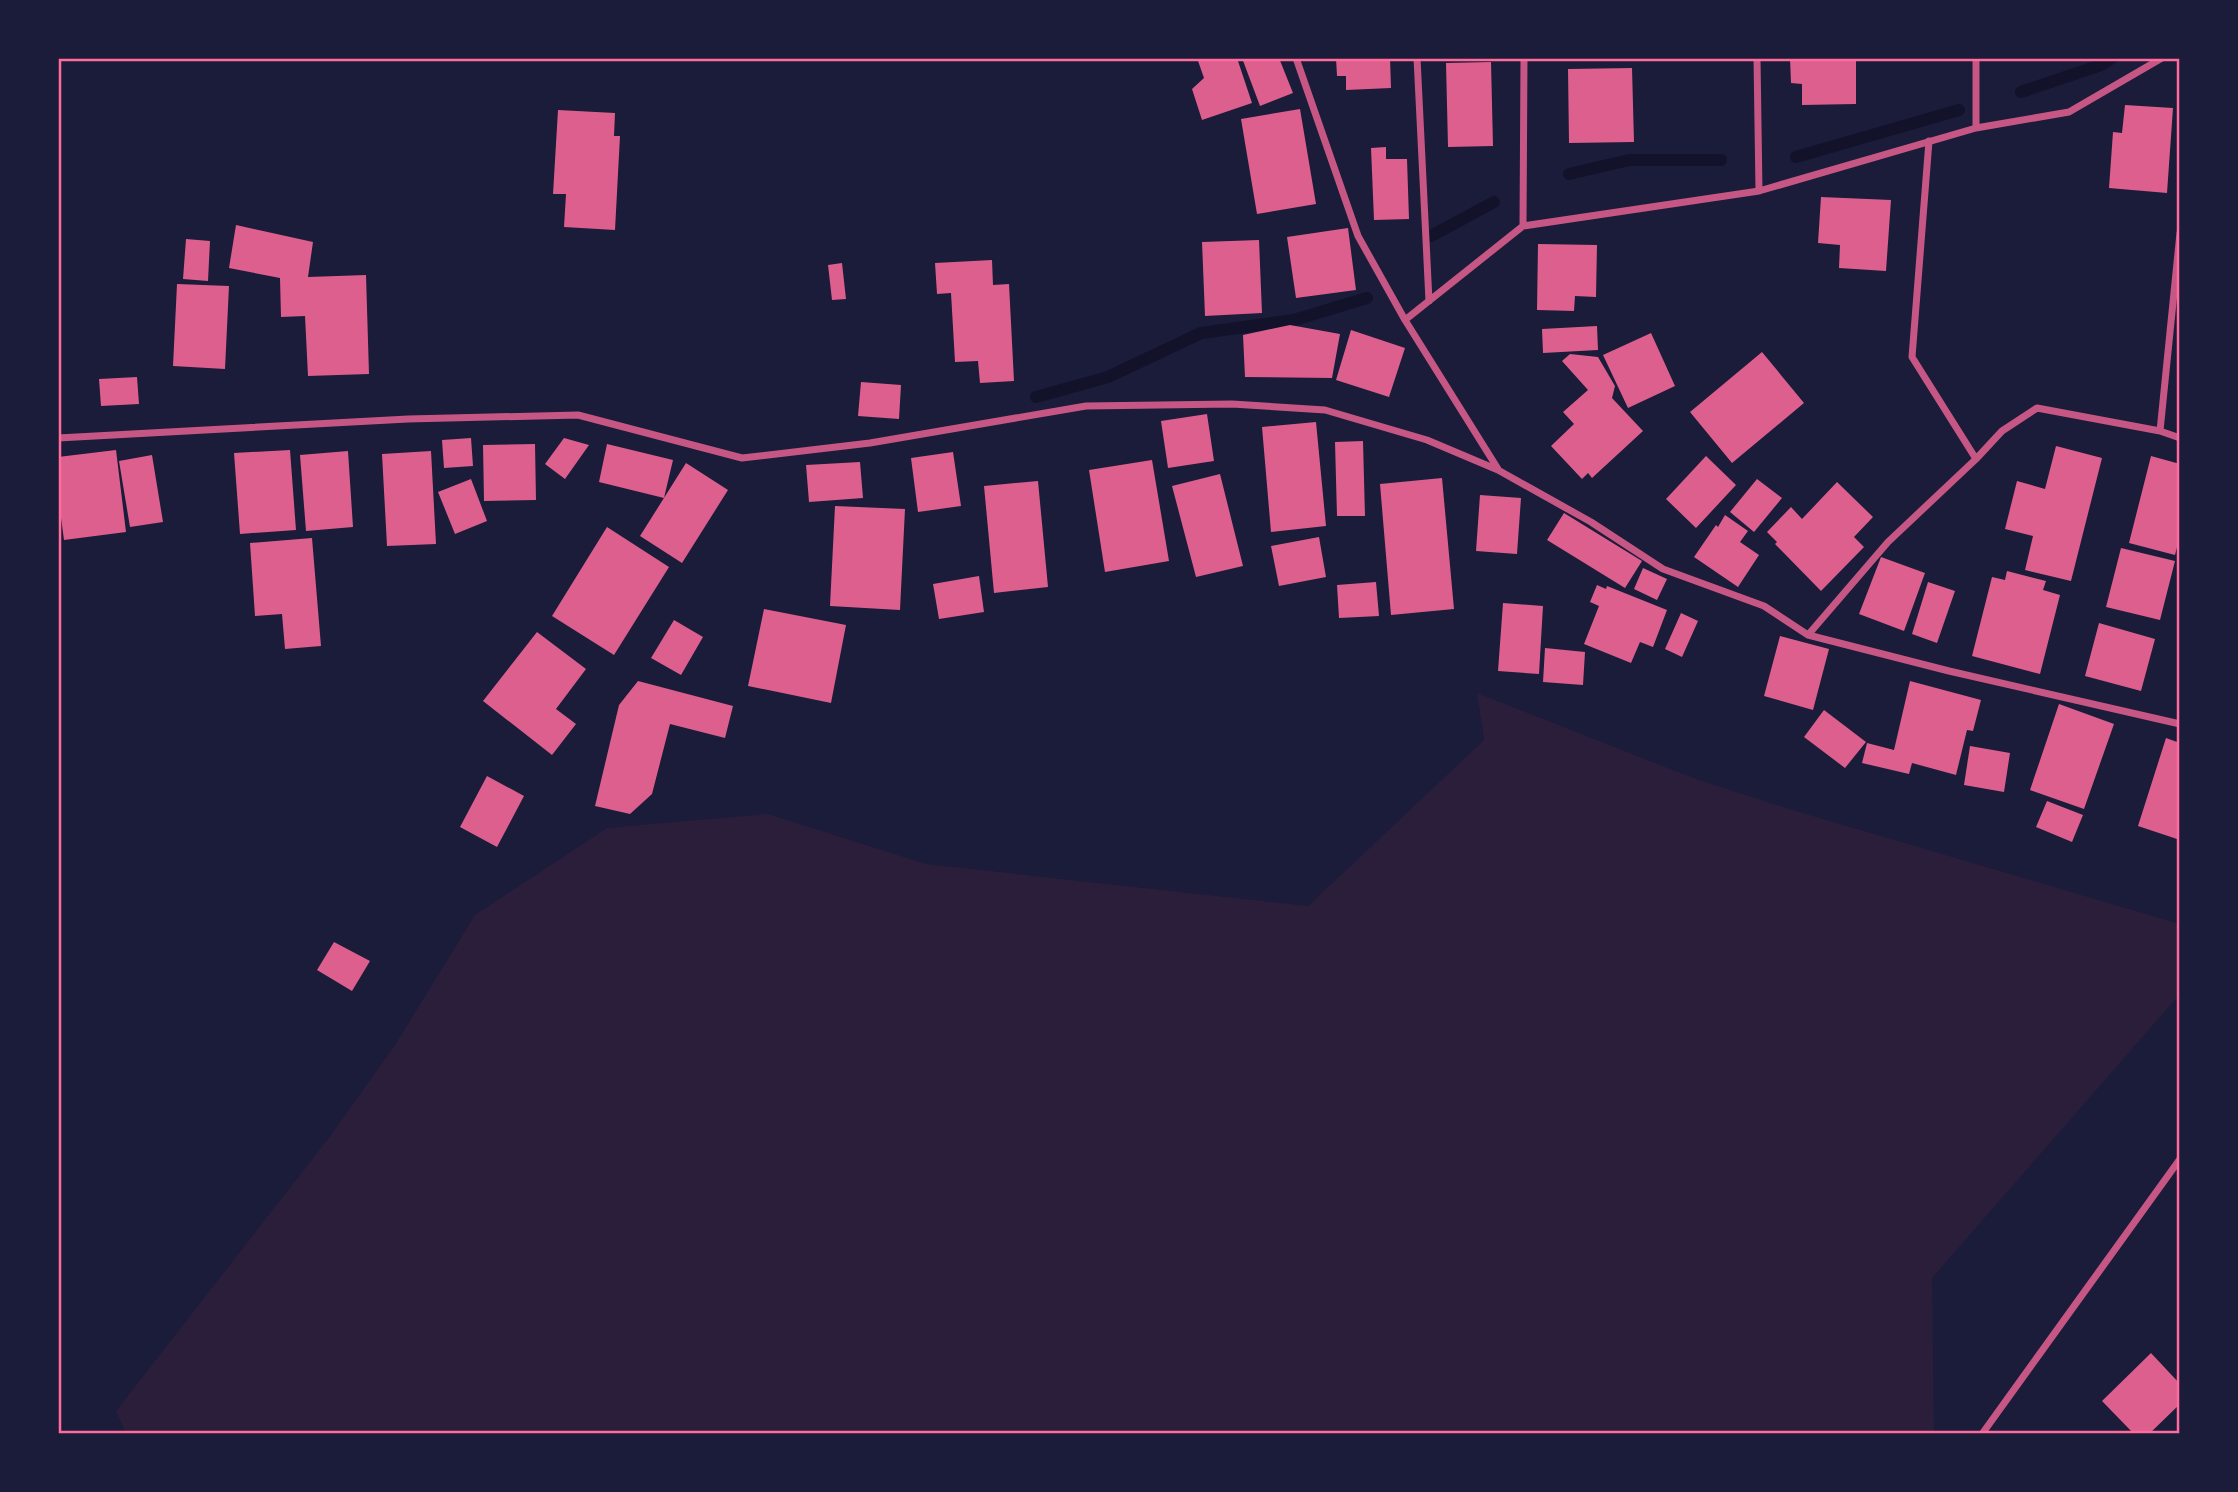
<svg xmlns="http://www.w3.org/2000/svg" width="2238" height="1492" viewBox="0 0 2238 1492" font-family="'Asap Condensed',sans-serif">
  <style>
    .green { fill: #2a1e3b }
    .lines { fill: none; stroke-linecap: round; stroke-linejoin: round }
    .stream { stroke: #12122b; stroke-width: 12 }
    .building { fill: #dd5f8e }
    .minor { stroke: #c65784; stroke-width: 7 }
    .neatline { fill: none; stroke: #ff6b9d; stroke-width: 2.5 }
  </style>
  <rect width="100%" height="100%" fill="#1b1b3a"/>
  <path class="green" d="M 1477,693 L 1696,779 L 1796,811 L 2180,924 L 2180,994 L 1932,1278 L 1934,1434 L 126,1434 L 116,1411 L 331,1135 L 395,1045 L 475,915 L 607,828 L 768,814 L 926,864 L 1308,906 L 1484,740 Z"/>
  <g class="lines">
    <path class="stream" d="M 2021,92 L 2101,65 L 2112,58
      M 1796,157 L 1959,110
      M 1569,174 L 1629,160 L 1721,160
      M 1431,236 L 1494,202
      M 1036,397 L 1108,377 L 1201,333 L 1294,320 L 1367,298"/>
  </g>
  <path class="building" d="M 1197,58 L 1237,58 L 1252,103 L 1202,120 L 1192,89 L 1204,78 Z
    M 1242,58 L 1279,58 L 1293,93 L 1260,106 Z
    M 1336,58 L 1390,58 L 1391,88 L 1346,90 L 1346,76 L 1337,76 Z
    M 1790,58 L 1856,58 L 1856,104 L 1802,105 L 1802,84 L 1791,83 Z
    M 1491,62 L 1493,146 L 1448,147 L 1446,63 Z
    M 1632,68 L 1634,142 L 1569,143 L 1568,69 Z
    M 2125,105 L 2173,108 L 2167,193 L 2109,188 L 2113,132 L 2122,133 Z
    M 1300,109 L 1316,204 L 1257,214 L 1241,119 Z
    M 558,110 L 615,113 L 614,136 L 620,136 L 615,230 L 564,227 L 566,194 L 553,194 Z
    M 1386,147 L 1386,159 L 1407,159 L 1409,219 L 1374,220 L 1371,148 Z
    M 1821,197 L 1891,200 L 1886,271 L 1839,268 L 1840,245 L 1818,243 Z
    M 236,225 L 313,242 L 308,277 L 366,275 L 369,374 L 308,376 L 305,316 L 281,317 L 280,278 L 229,268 Z
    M 1348,228 L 1356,290 L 1296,298 L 1287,237 Z
    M 186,239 L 210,241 L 208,281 L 183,279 Z
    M 1259,240 L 1262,313 L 1205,316 L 1202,242 Z
    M 1538,244 L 1597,245 L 1596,297 L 1575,296 L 1574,311 L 1537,310 Z
    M 992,260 L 993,285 L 1009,284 L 1014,381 L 980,383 L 978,361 L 955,362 L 951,293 L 937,294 L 935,263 Z
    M 842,263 L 846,299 L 832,300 L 828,265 Z
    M 177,284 L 229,286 L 225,369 L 173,366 Z
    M 1290,325 L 1340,334 L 1332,378 L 1245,377 L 1243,335 Z
    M 1597,326 L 1598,350 L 1543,353 L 1542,329 Z
    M 1351,330 L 1405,348 L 1389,397 L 1336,380 Z
    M 1651,333 L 1675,386 L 1628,408 L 1603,355 Z
    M 1762,352 L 1804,403 L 1732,463 L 1690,412 Z
    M 1570,354 L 1598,357 L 1615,386 L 1612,398 L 1643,431 L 1592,478 L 1588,473 L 1582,479 L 1551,446 L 1574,424 L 1563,412 L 1588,390 L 1562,361 Z
    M 137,377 L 139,404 L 101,406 L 99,379 Z
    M 861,382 L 901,385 L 899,419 L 858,416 Z
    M 1207,414 L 1214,461 L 1168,468 L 1161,421 Z
    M 1316,422 L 1326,526 L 1271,532 L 1262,427 Z
    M 471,438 L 473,466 L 444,468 L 442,440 Z
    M 564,438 L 589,445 L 565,479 L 545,464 Z
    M 1363,441 L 1365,516 L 1337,516 L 1335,442 Z
    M 535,444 L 536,500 L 484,501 L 483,445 Z
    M 607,444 L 673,460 L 664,498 L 599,482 Z
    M 2056,446 L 2102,458 L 2071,581 L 2025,570 L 2033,536 L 2005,529 L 2017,481 L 2045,489 Z
    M 116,450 L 126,532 L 64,540 L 58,495 L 58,457 Z
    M 290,450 L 296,530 L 240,534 L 234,453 Z
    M 348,451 L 353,527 L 306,531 L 300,455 Z
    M 431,451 L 436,544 L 387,546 L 382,454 Z
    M 953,452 L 961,506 L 918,512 L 911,458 Z
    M 152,455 L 163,522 L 130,527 L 119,461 Z
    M 1706,456 L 1736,485 L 1696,528 L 1666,499 Z
    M 2151,456 L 2180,464 L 2180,535 L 2175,555 L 2129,543 Z
    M 1152,460 L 1169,561 L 1105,572 L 1089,470 Z
    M 860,462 L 863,498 L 809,502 L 806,465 Z
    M 686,463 L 728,490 L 682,563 L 640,536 Z
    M 1220,474 L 1243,566 L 1196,577 L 1172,486 Z
    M 1442,478 L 1454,609 L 1391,615 L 1380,484 Z
    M 471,479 L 487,521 L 455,534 L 438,492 Z
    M 1757,479 L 1782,498 L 1754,532 L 1730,512 Z
    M 1038,481 L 1048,587 L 994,593 L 984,486 Z
    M 1837,482 L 1873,517 L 1854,537 L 1864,547 L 1821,591 L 1775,544 L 1777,542 L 1767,532 L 1791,507 L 1802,519 Z
    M 1480,495 L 1521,498 L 1517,554 L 1476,551 Z
    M 835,506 L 905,509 L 900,610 L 830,606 Z
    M 1564,513 L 1642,561 L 1625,588 L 1547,540 Z
    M 1725,515 L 1748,531 L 1740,542 L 1759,555 L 1738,587 L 1694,557 L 1716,525 L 1718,527 Z
    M 607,527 L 669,567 L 614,655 L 552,616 Z
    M 1319,537 L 1326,577 L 1279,586 L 1271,546 Z
    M 312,538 L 321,646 L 285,649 L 282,614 L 255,616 L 250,543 Z
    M 2121,548 L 2175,561 L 2160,620 L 2106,607 Z
    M 1881,557 L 1925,573 L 1904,631 L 1859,614 Z
    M 1643,568 L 1667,579 L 1657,600 L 1634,589 Z
    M 2007,571 L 2046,581 L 2043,590 L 2060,595 L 2040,674 L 1972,656 L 1992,577 L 2005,580 Z
    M 979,576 L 984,612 L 939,619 L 933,584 Z
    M 1376,582 L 1379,616 L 1339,618 L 1337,585 Z
    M 1928,582 L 1955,591 L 1937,643 L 1912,634 Z
    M 1597,585 L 1606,589 L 1607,586 L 1667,610 L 1653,647 L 1640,642 L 1631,663 L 1584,644 L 1599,606 L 1590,602 Z
    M 1503,603 L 1543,606 L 1539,674 L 1498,671 Z
    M 764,609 L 846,625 L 831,703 L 748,686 Z
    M 1681,613 L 1698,621 L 1682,657 L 1665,649 Z
    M 674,620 L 703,637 L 681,675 L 651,658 Z
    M 2099,623 L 2155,639 L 2141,691 L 2085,676 Z
    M 537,632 L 586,669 L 556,709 L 576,724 L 552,755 L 483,701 Z
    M 1780,636 L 1829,649 L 1813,710 L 1764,696 Z
    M 1545,648 L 1585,652 L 1583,685 L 1543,682 Z
    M 638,681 L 733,706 L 725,738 L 670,724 L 652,794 L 630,814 L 595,806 L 619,705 Z
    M 1910,681 L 1981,700 L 1973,731 L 1967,730 L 1956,775 L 1912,763 L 1909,774 L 1862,763 L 1867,743 L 1894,750 Z
    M 2059,704 L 2114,724 L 2084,809 L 2030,790 Z
    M 1824,710 L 1866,742 L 1845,768 L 1804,737 Z
    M 2166,738 L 2180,743 L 2180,840 L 2138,826 Z
    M 1970,746 L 2010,753 L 2004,792 L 1964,785 Z
    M 487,776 L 524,796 L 497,847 L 460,827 Z
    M 2047,801 L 2083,815 L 2072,842 L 2036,827 Z
    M 334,942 L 370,961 L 352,991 L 317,970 Z
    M 2151,1353 L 2180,1384 L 2180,1404 L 2149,1434 L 2134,1434 L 2102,1401 Z"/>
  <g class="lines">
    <path class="minor" d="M 1296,58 L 1358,236 L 1405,320 L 1498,469
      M 1417,58 L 1429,301
      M 1757,58 L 1759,191
      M 1976,58 L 1976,128
      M 1929,141 L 1912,357 L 1976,459
      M 1523,226 L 1524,58
      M 1405,320 L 1523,226 L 1759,191 L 1976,128 L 2069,112 L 2162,58
      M 2160,431 L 2180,233
      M 58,438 L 408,419 L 578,415 L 742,458 L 870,443 L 1086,406 L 1232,404 L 1325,410 L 1427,440 L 1498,470 L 1591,522 L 1663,569 L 1764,606 L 1808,635 L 1949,671 L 2180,724
      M 1808,635 L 1888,542 L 1976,459 L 2002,431 L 2037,408 L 2160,431 L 2180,438
      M 1982,1434 L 2180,1159"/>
  </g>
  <rect width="2238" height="1492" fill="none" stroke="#1b1b3a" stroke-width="119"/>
  <rect x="60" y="60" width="2118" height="1372" class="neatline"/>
</svg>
